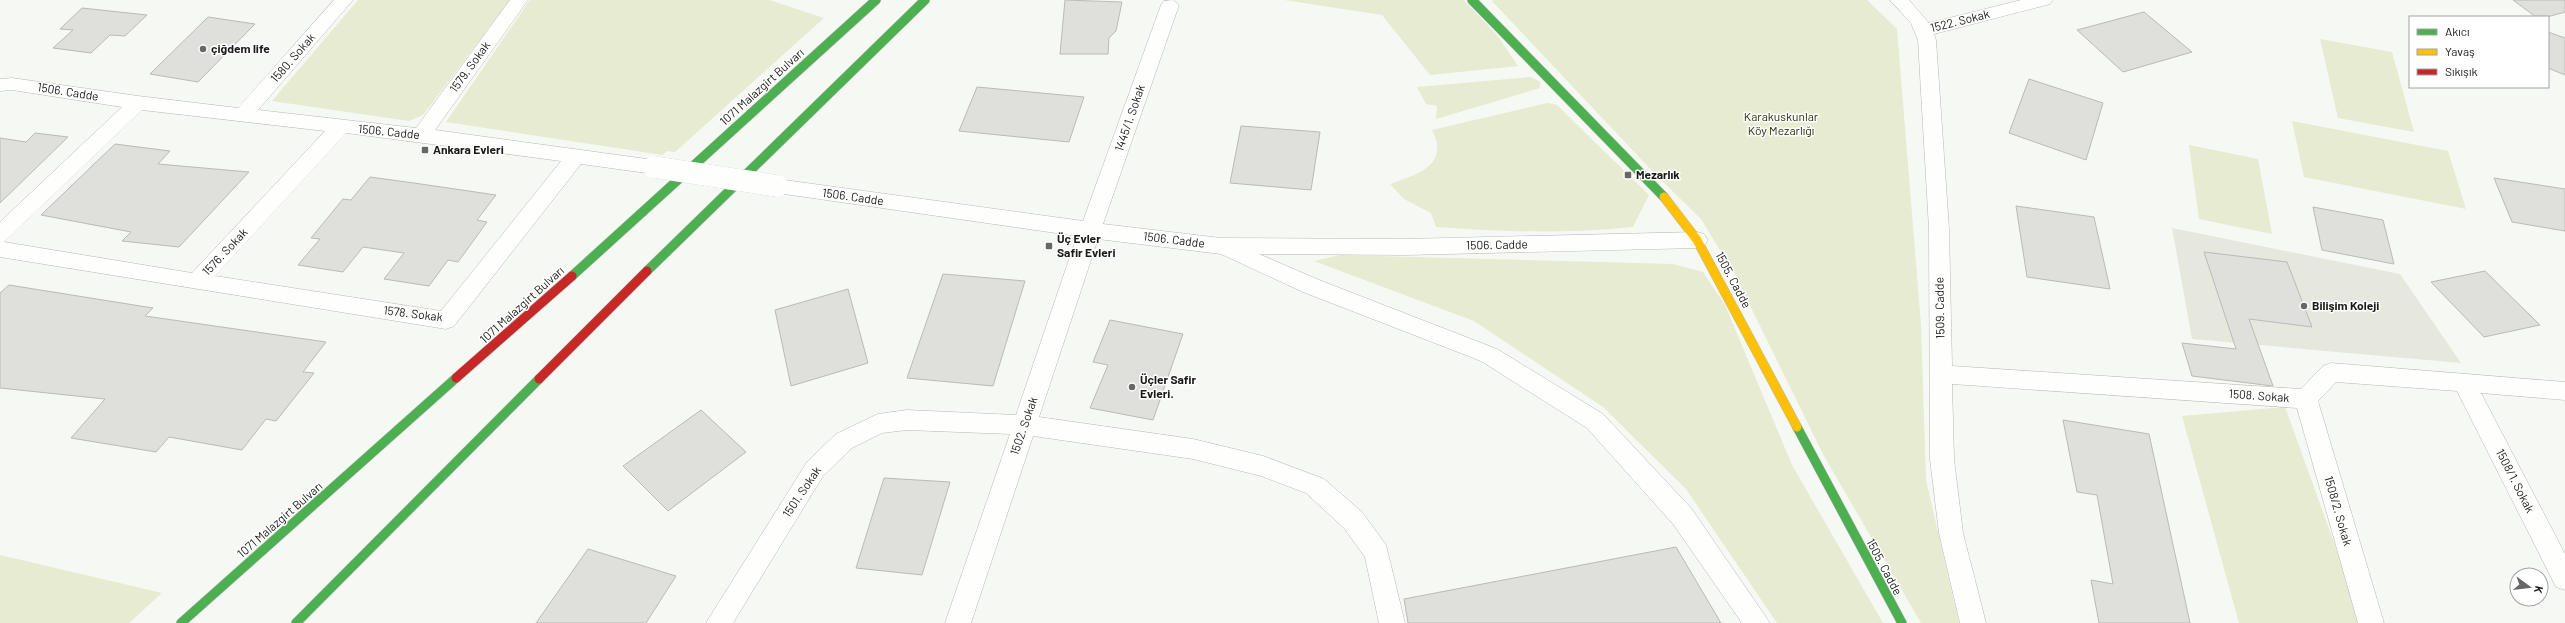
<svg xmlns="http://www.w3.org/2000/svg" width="2565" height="623" viewBox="0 0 2565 623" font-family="Barlow,sans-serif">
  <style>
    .built { fill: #e6e8de }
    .green { fill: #e6ebd1 }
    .building { fill: #dfe0dc; stroke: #babab7 }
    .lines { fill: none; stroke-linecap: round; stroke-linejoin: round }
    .street-casing { stroke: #b7b9b5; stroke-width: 1 }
    .fast-casing { stroke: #b7b9b5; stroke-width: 10 }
    .slow-casing { stroke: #b7b9b5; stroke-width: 10 }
    .jam-casing { stroke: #b7b9b5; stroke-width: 10 }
    .street { fill: #fefefd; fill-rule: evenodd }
    .fast { stroke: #4caf50; stroke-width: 9 }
    .slow { stroke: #ffc107; stroke-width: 9 }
    .jam { stroke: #c62828; stroke-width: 9 }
    .street-bridge-casing { stroke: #b7b9b5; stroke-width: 22; stroke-linecap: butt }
    .street-bridge { stroke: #fefefd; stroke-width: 22 }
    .poi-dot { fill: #676865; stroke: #fff; stroke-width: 1.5 }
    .labels { text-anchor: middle; stroke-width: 3; stroke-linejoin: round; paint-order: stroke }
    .street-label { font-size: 12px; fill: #1a1b18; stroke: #fff }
    .poi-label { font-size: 12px; font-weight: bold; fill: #1a1b18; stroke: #fff; text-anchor: start }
    .park-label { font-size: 12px; fill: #292f05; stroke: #fff }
  </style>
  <rect width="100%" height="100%" fill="#f6f8f3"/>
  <path class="built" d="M 2172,228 L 2400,274 L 2461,363 L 2192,339 Z"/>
  <path class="green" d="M 358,0 L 510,0 L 423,115 L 409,121 L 272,101 Z
    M 530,0 L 769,0 L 824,18 L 675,152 L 667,151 L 663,155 L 446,122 Z
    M 1284,0 L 1464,0 L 1497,35 L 1518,66 L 1430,75 L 1382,15 Z
    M 1494,0 L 1867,0 L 1897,29 L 1921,325 L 1926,480 L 1959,623 L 1921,623 L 1824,456 L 1734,273 L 1701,219 L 1654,173 L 1492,1 Z
    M 2320,39 L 2392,52 L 2414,132 L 2338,118 Z
    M 1531,77 L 1540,82 L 1540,88 L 1436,119 L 1437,106 L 1426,104 L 1417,87 Z
    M 1547,103 L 1557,105 L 1649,195 L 1633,227 C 1567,234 1502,232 1436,227 L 1431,213 L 1404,199 L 1390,184 C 1415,175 1451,166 1432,130 Z
    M 2292,121 L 2448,151 L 2466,209 L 2304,177 Z
    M 2189,145 L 2258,159 L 2272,234 L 2199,219 Z
    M 1340,255 L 1673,264 L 1703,272 L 1725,305 L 1792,465 L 1883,623 L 1777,623 L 1686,489 L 1603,407 L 1474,321 L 1314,261 Z
    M 2285,407 L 2363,623 L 2239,623 L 2182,416 Z
    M 0,555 L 162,593 L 129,623 L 0,623 Z"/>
  <path class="building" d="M 1065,0 L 1122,2 L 1116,31 L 1109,38 L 1108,54 L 1060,54 Z
    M 2513,0 L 2565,0 L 2565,12 L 2547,17 L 2536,17 Z
    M 82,8 L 147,15 L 125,36 L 110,35 L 91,53 L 53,48 L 73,30 L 60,29 Z
    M 2144,12 L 2192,52 L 2123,72 L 2077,30 Z
    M 208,17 L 255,24 L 198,82 L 150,74 Z
    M 2548,32 L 2565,38 L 2565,75 L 2548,68 Z
    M 2029,79 L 2103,103 L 2086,160 L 2009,133 Z
    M 977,87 L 1084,97 L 1069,142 L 959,131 Z
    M 1241,126 L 1320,132 L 1311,190 L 1230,183 Z
    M 35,133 L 68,137 L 0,203 L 0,138 L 26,142 Z
    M 115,144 L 170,151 L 158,164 L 249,172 L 179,247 L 122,241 L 131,232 L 41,215 Z
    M 370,177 L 414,183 L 496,195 L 477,220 L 487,222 L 458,262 L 448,260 L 429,286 L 384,279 L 404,253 L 363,247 L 343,272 L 298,265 L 320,239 L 311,238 L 343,199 L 351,200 Z
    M 2494,178 L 2565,189 L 2565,231 L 2512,222 Z
    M 2016,206 L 2094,217 L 2110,289 L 2027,277 Z
    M 2313,207 L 2383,220 L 2394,264 L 2322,250 Z
    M 2204,252 L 2287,262 L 2312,327 L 2249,319 L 2273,386 L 2192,376 L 2182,343 L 2236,349 Z
    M 2485,271 L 2540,325 L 2484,337 L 2431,282 Z
    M 943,274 L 1025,281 L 993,386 L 907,378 Z
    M 9,285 L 153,308 L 145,316 L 326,342 L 303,372 L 314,373 L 276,421 L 266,419 L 242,450 L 169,437 L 156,452 L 71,438 L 105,399 L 0,388 L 0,293 Z
    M 848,289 L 868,363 L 791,386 L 775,310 Z
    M 1110,320 L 1183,334 L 1153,420 L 1090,408 L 1108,365 L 1093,362 Z
    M 701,410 L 746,452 L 668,511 L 623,466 Z
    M 2063,420 L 2149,434 L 2190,623 L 2099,623 L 2091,580 L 2113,584 L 2097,495 L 2077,492 Z
    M 884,478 L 950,482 L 922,575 L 856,568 Z
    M 1676,547 L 1721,623 L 1408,623 L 1404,599 Z
    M 588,549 L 676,576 L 646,623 L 536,623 Z"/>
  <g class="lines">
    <defs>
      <path id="street" d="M 334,0 L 353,0 L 258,110 L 416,128 L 510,0 L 528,0 L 435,130 L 654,160 L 661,162 L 664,167 L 661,172 L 654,174 L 581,164 L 454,326 L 446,329 L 0,257 L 0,222 L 122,107 L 12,90 L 0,91 L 0,79 L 12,78 L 138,96 L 238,108 ZM 142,110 L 325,131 L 192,273 L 4,242 ZM 346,133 L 561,161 L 441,311 L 215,276 Z
        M 1173,0 L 1179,5 L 1103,224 L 1221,238 L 1406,239 L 1697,232 L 1704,234 L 1708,240 L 1704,246 L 1697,248 L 1406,255 L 1259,254 L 1319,280 L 1497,349 L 1603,414 L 1691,508 L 1770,623 L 1742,623 L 1673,524 L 1587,428 L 1481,361 L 1303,292 L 1221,254 L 1098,239 L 1039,417 L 1193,439 L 1263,456 L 1324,479 L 1362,512 L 1386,545 L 1405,623 L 1379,623 L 1365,557 L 1344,528 L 1306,493 L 1261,476 L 1193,459 L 1033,436 L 971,623 L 945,623 L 1010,434 L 907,430 L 882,433 L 852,448 L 823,476 L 733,623 L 706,623 L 807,462 L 836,434 L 878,414 L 907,410 L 1016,415 L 1077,236 L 777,193 L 770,191 L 767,186 L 770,181 L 777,179 L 1083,221 L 1161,5 L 1164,1 Z
        M 1890,0 L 1909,0 L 1929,23 L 2021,0 L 2053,0 L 2050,4 L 1934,34 L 1936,40 L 1949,229 L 1952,366 L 2301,389 L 2323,366 L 2331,363 L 2565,382 L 2565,400 L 2481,393 L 2565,554 L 2565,590 L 2556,587 L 2457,391 L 2336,382 L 2318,401 L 2384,623 L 2358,623 L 2297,408 L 1952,384 L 1954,459 L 1963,533 L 1986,623 L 1960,623 L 1939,533 L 1930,459 L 1929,229 L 1918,40 L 1911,23 Z"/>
      <path id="fast" d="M 1472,0 L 1664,197
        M 647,271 L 925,0
        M 572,276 L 876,0
        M 1797,427 L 1902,623
        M 181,623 L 456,378
        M 296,623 L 539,379"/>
      <path id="slow" d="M 1664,197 L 1697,240 L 1797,427"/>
      <path id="jam" d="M 456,378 L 572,276
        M 539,379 L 647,271"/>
    </defs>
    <use href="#street" class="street-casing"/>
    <use href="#fast" class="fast-casing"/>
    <use href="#slow" class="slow-casing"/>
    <use href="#jam" class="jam-casing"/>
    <use href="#street" class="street"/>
    <use href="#fast" class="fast"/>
    <use href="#slow" class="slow"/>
    <use href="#jam" class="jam"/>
    <defs>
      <path id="street-bridge" d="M 654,167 L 777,186"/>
    </defs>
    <use href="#street-bridge" class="street-bridge-casing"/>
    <use href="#street-bridge" class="street-bridge"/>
  </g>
  <g class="poi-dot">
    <circle cx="203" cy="49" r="4"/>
    <rect x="421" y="146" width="8" height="8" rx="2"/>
    <rect x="1624" y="171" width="8" height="8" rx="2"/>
    <rect x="1045" y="242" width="8" height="8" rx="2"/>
    <circle cx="2304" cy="306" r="4"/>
    <circle cx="1132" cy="387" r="4"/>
  </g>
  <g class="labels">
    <g class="street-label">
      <text transform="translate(1960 21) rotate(-14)" y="4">1522. Sokak</text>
      <text transform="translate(293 58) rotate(-49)" y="4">1580. Sokak</text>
      <text transform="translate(470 67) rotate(-54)" y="4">1579. Sokak</text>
      <text transform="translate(762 87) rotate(-42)" y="4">1071 Malazgirt Bulvarı</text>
      <text transform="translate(68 92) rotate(9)" y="4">1506. Cadde</text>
      <text transform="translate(1130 118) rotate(-71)" y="4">1445/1. Sokak</text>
      <text transform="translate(389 132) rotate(6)" y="4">1506. Cadde</text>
      <text transform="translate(853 197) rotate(8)" y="4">1506. Cadde</text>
      <text transform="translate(1174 240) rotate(7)" y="4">1506. Cadde</text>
      <text transform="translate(1497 245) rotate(-1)" y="4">1506. Cadde</text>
      <text transform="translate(225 252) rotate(-47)" y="4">1576. Sokak</text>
      <text transform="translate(1733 280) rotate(62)" y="4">1505. Cadde</text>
      <text transform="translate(522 305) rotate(-42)" y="4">1071 Malazgirt Bulvarı</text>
      <text transform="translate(1940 308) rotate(-91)" y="4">1509. Cadde</text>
      <text transform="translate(413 314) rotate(7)" y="4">1578. Sokak</text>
      <text transform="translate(2259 396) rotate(4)" y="4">1508. Sokak</text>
      <text transform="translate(1024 426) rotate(-71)" y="4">1502. Sokak</text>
      <text transform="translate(2515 481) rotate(63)" y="4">1508/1. Sokak</text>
      <text transform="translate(802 492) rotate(-56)" y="4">1501. Sokak</text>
      <text transform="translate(2338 511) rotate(74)" y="4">1508/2. Sokak</text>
      <text transform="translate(280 520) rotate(-41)" y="4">1071 Malazgirt Bulvarı</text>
      <text transform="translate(1884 567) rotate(62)" y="4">1505. Cadde</text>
    </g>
    <g class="poi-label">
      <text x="211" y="53">çiğdem life</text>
      <text x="433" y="154">Ankara Evleri</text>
      <text x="1636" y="179">Mezarlık</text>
      <text x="1057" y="243">Üç Evler<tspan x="1057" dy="14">Safir Evleri</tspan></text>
      <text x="2312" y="310">Bilişim Koleji</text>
      <text x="1140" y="384">Üçler Safir<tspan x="1140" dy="14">Evleri.</tspan></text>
    </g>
    <g class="park-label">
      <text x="1781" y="121">Karakuskunlar<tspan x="1781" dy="14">Köy Mezarlığı</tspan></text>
    </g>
  </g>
  <rect x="2409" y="16" width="140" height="72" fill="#ffffff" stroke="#a3a4a3"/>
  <rect x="2417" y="29" width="20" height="6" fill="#4caf50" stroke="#a3a4a3"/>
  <text x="2445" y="36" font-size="12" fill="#1a1b18">Akıcı</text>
  <rect x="2417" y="49" width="20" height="6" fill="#ffc107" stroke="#a3a4a3"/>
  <text x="2445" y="56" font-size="12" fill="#1a1b18">Yavaş</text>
  <rect x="2417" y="69" width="20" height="6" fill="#c62828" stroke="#a3a4a3"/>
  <text x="2445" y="76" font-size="12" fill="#1a1b18">Sıkışık</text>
  <g transform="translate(2529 587) rotate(105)"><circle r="19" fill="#ffffff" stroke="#a3a4a3"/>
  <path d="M0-3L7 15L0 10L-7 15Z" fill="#676865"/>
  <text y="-6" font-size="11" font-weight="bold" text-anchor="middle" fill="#1a1b18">K</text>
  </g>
</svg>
